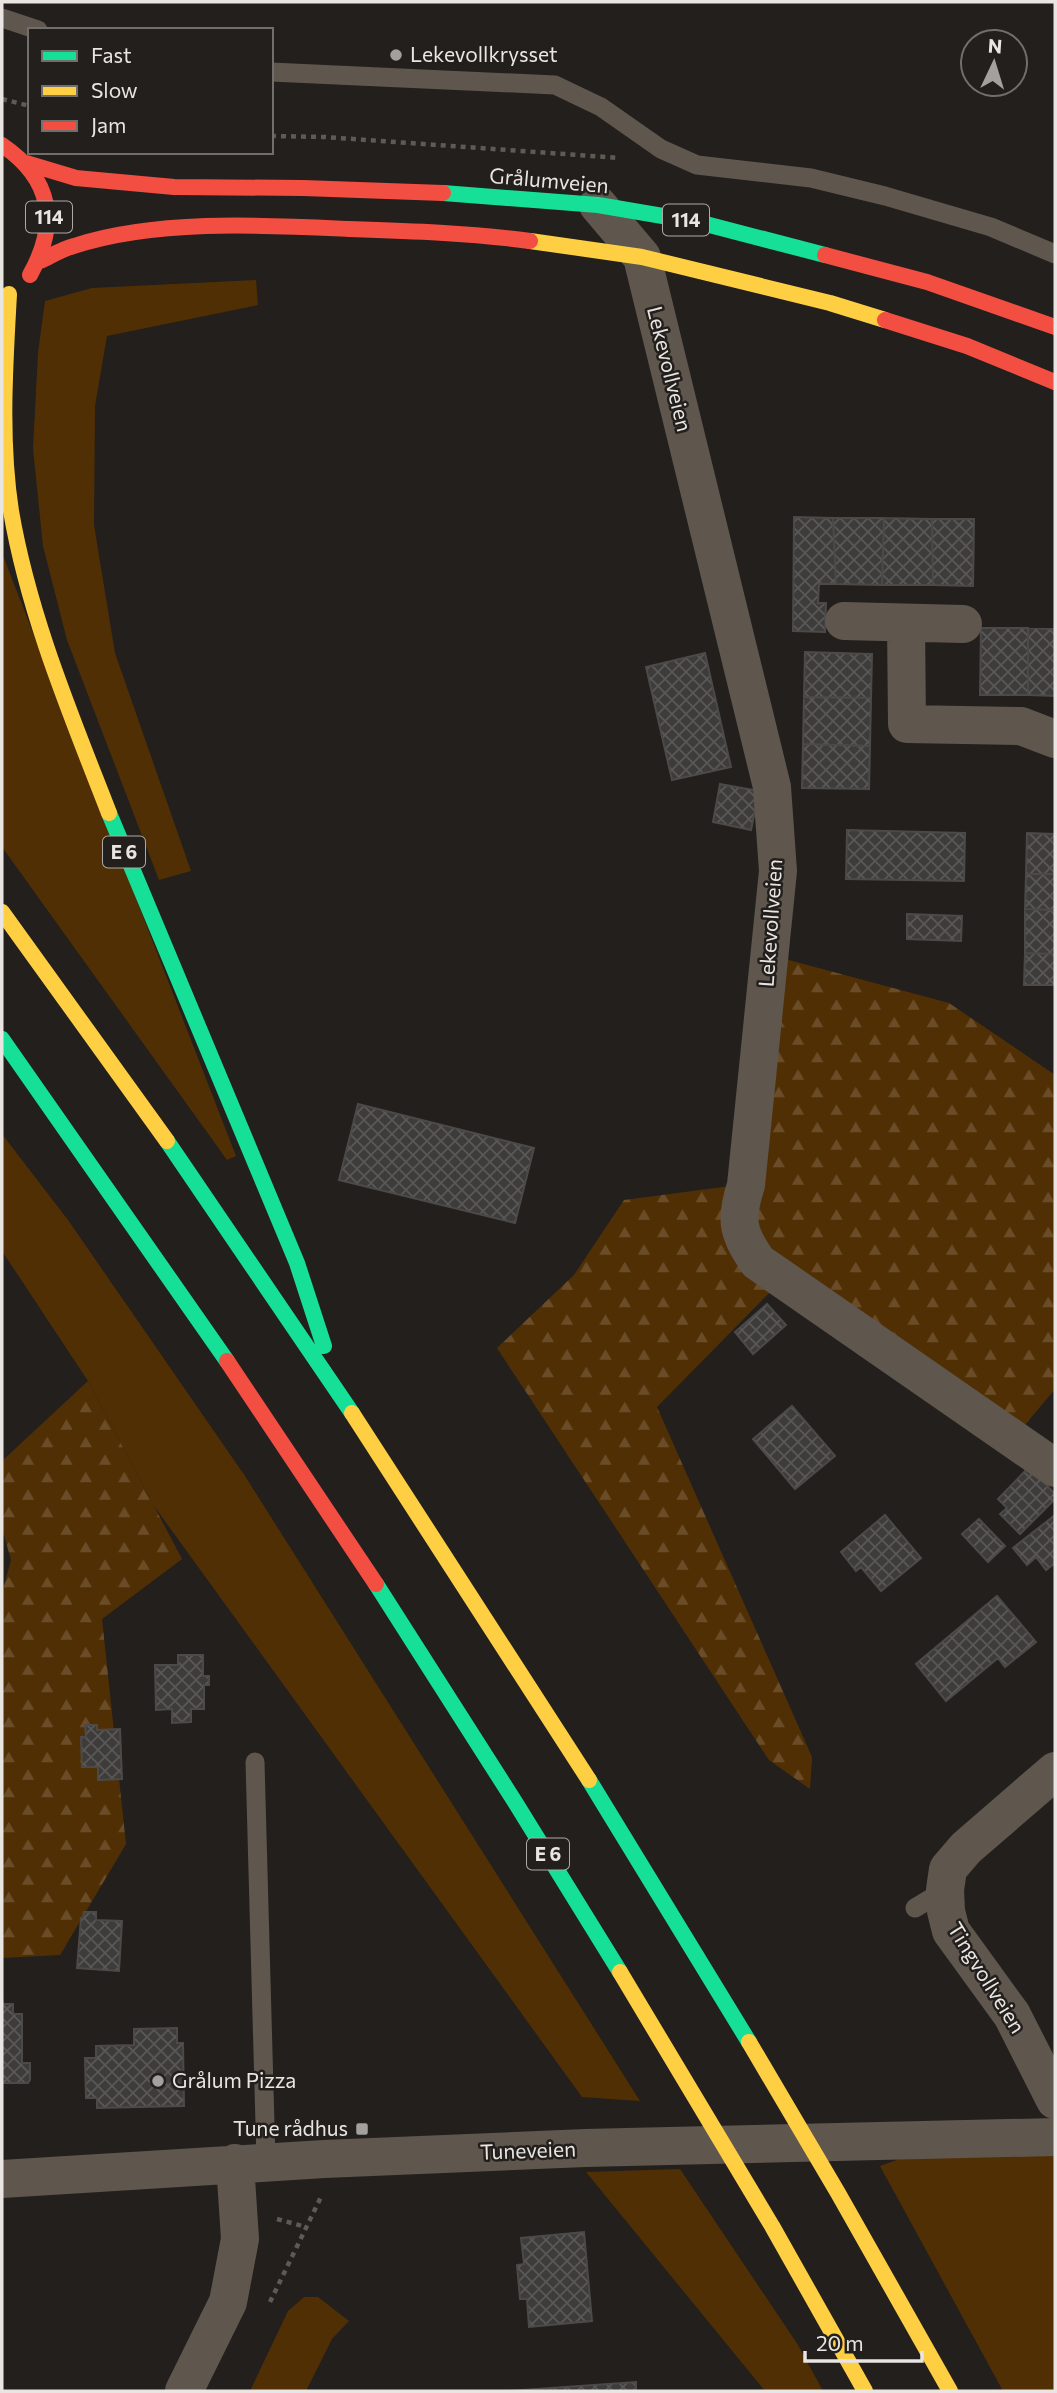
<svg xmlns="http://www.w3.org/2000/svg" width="1057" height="2393" viewBox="0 0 1057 2393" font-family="Commissioner,sans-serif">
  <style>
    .green { fill: #512f04 }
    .forest { fill: url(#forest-firs) }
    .building { fill: url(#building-cross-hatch); stroke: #4c4a48; stroke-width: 2 }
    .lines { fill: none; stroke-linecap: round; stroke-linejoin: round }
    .path { stroke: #5f5a54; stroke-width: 4.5; stroke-dasharray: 5 5; stroke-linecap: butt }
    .lane { stroke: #5f564e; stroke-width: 19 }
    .street { stroke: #5f564e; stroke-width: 38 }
    .fast { stroke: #16e098; stroke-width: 16 }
    .slow { stroke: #ffcf43; stroke-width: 16 }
    .jam { stroke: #f24e42; stroke-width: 16 }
    .poi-dot { fill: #a3a09e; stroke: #231f1c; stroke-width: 2.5 }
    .labels { text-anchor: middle; stroke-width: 5; stroke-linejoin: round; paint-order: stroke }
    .shield { fill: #231f1c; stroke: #adaaa7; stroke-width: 2 }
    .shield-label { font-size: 19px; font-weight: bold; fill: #e8e5e3 }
    .poi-label { font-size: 21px; fill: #e8e5e3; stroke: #231f1c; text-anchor: start }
    .street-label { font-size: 21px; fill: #e8e5e3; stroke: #231f1c }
  </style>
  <defs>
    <pattern id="forest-firs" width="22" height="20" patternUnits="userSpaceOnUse" patternTransform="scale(1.75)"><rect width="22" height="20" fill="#512f04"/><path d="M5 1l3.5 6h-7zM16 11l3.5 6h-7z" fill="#6a4d28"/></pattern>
    <pattern id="building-cross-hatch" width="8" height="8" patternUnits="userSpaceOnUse" patternTransform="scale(1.75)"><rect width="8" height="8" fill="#3e3c3b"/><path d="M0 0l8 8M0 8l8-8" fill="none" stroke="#5a5857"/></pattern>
  </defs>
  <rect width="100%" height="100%" fill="#221f1d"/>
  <path class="green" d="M 256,280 L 258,305 L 107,336 L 95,406 L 94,525 L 115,653 L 191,871 L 159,880 L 67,640 L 43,546 L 33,449 L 38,353 L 45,301 L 92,288 Z
    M 2,553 L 236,1156 L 227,1160 L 2,847 Z
    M 2,1134 L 68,1220 L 245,1476 L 640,2101 L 582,2097 L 154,1506 L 88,1381 L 2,1251 Z
    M 1055,2137 L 1055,2391 L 1003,2391 L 880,2166 L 956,2139 Z
    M 680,2169 L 798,2345 L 823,2391 L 765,2391 L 586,2172 Z
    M 304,2297 L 318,2297 L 349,2321 L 332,2339 L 306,2391 L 250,2391 L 288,2311 Z"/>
  <path class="forest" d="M 770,955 L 949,1003 L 1055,1075 L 1055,1389 L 1013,1439 L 783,1279 L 657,1407 L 812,1757 L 810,1789 L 769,1760 L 497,1348 L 574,1275 L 624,1200 L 746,1184 Z
    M 88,1381 L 182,1559 L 102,1619 L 126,1844 L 60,1955 L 2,1958 L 2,1593 L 11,1560 L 2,1528 L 2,1461 Z"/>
  <path class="building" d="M 794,517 L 833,518 L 836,584 L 819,584 L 818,603 L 826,603 L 825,632 L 793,631 Z
    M 833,518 L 884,518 L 882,585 L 836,584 Z
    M 884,518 L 932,519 L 933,585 L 882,585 Z
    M 932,519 L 974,519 L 973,586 L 933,585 Z
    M 981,628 L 1028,628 L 1028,695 L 980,695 Z
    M 1028,628 L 1055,629 L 1055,696 L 1028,695 Z
    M 805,652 L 872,654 L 871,698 L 804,697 Z
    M 705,653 L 731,767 L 672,780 L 646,667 Z
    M 804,697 L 871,698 L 870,746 L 803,744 Z
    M 803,744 L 870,746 L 869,789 L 802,788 Z
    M 720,784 L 759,791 L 751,830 L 713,822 Z
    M 847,830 L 965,833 L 964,881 L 846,879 Z
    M 1027,833 L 1055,834 L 1055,874 L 1026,874 Z
    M 1026,874 L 1055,874 L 1055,910 L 1025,909 Z
    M 1025,909 L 1055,910 L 1055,954 L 1025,953 Z
    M 907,914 L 962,916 L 961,941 L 907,939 Z
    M 1025,953 L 1055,954 L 1055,985 L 1024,985 Z
    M 358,1104 L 534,1148 L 515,1223 L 339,1180 Z
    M 767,1304 L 786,1325 L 753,1354 L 735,1332 Z
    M 792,1406 L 835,1456 L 795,1489 L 753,1439 Z
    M 1029,1467 L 1055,1494 L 1055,1499 L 1020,1534 L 1000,1514 L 1007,1508 L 998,1499 Z
    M 885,1515 L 921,1558 L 881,1591 L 861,1567 L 856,1571 L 841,1552 Z
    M 1055,1515 L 1055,1563 L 1046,1570 L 1036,1557 L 1027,1565 L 1013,1548 Z
    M 979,1519 L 1005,1546 L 988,1562 L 962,1534 Z
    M 997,1596 L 1036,1642 L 1005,1667 L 998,1658 L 946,1701 L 916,1664 Z
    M 178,1655 L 203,1655 L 203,1676 L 209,1676 L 209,1685 L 204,1685 L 204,1709 L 191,1709 L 191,1722 L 172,1723 L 172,1709 L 156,1710 L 155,1665 L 178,1665 Z
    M 85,1725 L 97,1725 L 97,1730 L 120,1729 L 122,1779 L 98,1780 L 98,1767 L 82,1767 L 81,1737 L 86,1737 Z
    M 84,1912 L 96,1912 L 96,1920 L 122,1921 L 119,1971 L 77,1968 L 81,1918 L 83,1918 Z
    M 2,1998 L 3,2004 L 13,2004 L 13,2014 L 22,2014 L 22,2063 L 30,2063 L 30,2080 L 28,2083 L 2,2083 Z
    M 177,2028 L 177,2043 L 183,2043 L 184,2106 L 97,2108 L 97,2098 L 86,2098 L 85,2058 L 96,2058 L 96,2046 L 134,2045 L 134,2029 Z
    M 584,2232 L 592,2321 L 529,2327 L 527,2299 L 520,2299 L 517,2265 L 524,2264 L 521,2238 Z
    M 636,2382 L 636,2391 L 508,2391 Z"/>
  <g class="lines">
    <path class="path" d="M 2,99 L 30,106
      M 271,136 L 325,137 L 620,158
      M 277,2219 L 306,2227
      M 270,2302 L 321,2197"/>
    <path class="lane" d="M 2,18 L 38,30
      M 271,72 L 555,85 L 601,107 L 661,149 L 697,165 L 811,178 L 885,196 L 991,227 L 1055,254
      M 255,1762 L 266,2161
      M 915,1908 L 945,1890"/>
    <path class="street" d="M 598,205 L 642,257 L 772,787 L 778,871 L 746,1185 C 735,1219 737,1233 758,1262 L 1055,1468
      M 844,621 L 963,624
      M 906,623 L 907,724 L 1021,726 L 1055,739
      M 1055,1771 L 966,1848 L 948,1869 L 945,1890 L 946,1911 L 951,1931 L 1012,2015 L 1055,2100
      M 2,2179 L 324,2159 L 585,2148 L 1055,2137
      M 184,2391 L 228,2302 L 240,2239 L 235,2163"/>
    <path class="fast" d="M 443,193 L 598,205 L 698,222 L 825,255
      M 109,813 L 297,1263 L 324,1346
      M 2,1039 L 227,1361
      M 167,1141 L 352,1413
      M 376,1584 L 515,1802 L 620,1972
      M 589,1780 L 749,2042"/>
    <path class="slow" d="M 530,241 L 642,257 L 830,303 L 885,320
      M 9,294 C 5,366 0,440 11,511 C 29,616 71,715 109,813
      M 2,912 L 167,1141
      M 352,1413 L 589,1780
      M 620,1972 L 772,2226 L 865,2391
      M 749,2042 L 838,2193 L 950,2391"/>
    <path class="jam" d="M 2,145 C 52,179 59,223 30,275
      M 26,163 L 76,178 L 174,187 L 303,188 L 443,193
      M 825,255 L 927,282 L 1055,327
      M 40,261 C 51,256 62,249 74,246 C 156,219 263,225 349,229 C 410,231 470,233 530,241
      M 885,320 L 967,346 L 1055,382
      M 227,1361 L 376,1584"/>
  </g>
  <g class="poi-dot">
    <circle cx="396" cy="55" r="7"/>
    <circle cx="158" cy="2081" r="7"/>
    <rect x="355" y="2122" width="14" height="14" rx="3.5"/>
  </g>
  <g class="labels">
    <g class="shield">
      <rect x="26" y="201.5" width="46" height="31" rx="5"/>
      <rect x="663" y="204.5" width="46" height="31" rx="5"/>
      <rect x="103" y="836.5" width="42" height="31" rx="5"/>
      <rect x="527" y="1838.5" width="42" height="31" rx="5"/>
    </g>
    <g class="shield-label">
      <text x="49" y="224">114</text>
      <text x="686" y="227">114</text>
      <text x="124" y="859">E 6</text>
      <text x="548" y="1861">E 6</text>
    </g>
    <g class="poi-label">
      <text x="410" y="62">Lekevollkrysset</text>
      <text x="172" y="2088">Grålum Pizza</text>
      <text x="348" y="2136" text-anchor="end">Tune rådhus</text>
    </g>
    <g class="street-label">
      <text transform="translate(549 181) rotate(5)" y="7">Grålumveien</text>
      <text transform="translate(669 369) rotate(76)" y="7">Lekevollveien</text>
      <text transform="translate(771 923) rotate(-86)" y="7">Lekevollveien</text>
      <text transform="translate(986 1978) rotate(58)" y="7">Tingvollveien</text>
      <text transform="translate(528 2151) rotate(-2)" y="7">Tuneveien</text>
    </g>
  </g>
  <rect width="1057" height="2393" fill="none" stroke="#e8e5e3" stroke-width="7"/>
  <rect x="28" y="28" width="245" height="126" fill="#231f1c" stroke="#726e6c" stroke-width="2"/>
  <rect x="42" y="51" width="35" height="10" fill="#16e098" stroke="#726e6c" stroke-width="2"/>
  <text x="91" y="63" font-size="21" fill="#e8e5e3">Fast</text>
  <rect x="42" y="86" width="35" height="10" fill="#ffcf43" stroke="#726e6c" stroke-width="2"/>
  <text x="91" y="98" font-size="21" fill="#e8e5e3">Slow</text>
  <rect x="42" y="121" width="35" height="10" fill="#f24e42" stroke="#726e6c" stroke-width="2"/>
  <text x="91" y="133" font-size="21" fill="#e8e5e3">Jam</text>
  <g transform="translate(994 63) rotate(4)"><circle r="33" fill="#231f1c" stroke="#726e6c" stroke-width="2"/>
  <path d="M0-5L12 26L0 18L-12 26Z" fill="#a3a09e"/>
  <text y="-10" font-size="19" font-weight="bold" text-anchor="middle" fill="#e8e5e3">N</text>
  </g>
  <path d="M805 2351v10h117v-10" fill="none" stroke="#e8e5e3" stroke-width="3.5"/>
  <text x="816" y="2351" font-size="21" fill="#e8e5e3" stroke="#231f1c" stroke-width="5" paint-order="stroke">20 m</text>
</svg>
